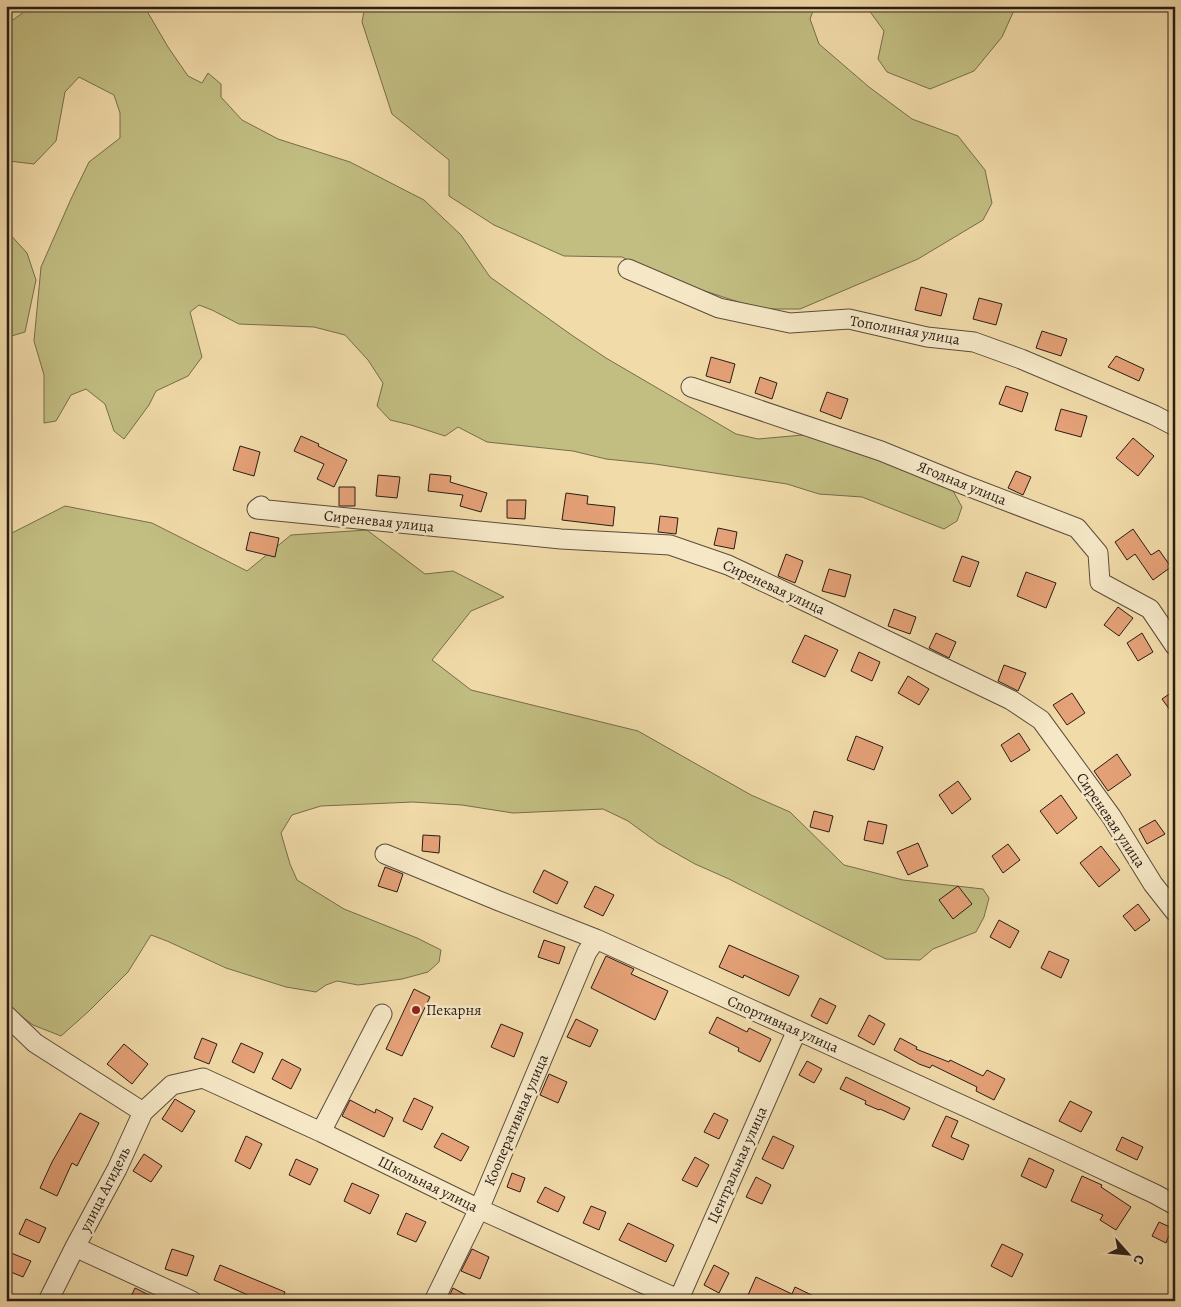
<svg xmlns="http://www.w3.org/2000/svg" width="1181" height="1307" viewBox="0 0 1181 1307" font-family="Alegreya,serif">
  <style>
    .green { fill: #c2be82; stroke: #766d4c }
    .building { fill: #e5a177; stroke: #291c17 }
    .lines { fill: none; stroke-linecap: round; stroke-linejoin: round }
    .minor-casing { stroke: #5b4c3c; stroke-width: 21 }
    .minor { stroke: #f6e8c7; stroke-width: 19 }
    .poi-dot { fill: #8f2418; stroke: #f6e8c7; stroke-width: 2 }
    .labels { text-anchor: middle; stroke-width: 5; stroke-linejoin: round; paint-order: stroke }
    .street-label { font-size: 15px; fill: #291c17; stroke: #f6e8c7 }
    .poi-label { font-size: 15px; fill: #291c17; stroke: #f6e8c7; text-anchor: start }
  </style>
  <rect width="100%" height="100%" fill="#f1dba9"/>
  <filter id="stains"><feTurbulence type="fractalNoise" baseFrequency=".004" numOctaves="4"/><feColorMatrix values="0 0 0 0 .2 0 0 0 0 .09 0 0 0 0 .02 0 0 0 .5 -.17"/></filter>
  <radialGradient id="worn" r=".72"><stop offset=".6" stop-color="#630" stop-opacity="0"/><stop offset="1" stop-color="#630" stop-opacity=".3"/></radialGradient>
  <path class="green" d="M 32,6 L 144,6 L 168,47 L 188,76 L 202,83 L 208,73 L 221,84 L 221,97 L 242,120 L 278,139 L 350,162 L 424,200 L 461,235 L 490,277 L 573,336 L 606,358 L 736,434 L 758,439 L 814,434 L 952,489 L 962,507 L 957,521 L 944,529 L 862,497 L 819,494 L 787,484 L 655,464 L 606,459 L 573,451 L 487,442 L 458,427 L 445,436 L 411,425 L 390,420 L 377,406 L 383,383 L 368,360 L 345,335 L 314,327 L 239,324 L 212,310 L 199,305 L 190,312 L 202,357 L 188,376 L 156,391 L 149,405 L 124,439 L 114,431 L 105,404 L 86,389 L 71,395 L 56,421 L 44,423 L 44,375 L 34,341 L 41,267 L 71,199 L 89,162 L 120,138 L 120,113 L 114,95 L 79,77 L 65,92 L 56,141 L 34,164 L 9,161 L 6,167 L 6,25 Z
    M 365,6 L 815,6 L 810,19 L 819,44 L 869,87 L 912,119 L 958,136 L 985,170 L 992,203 L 983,220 L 918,259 L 800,309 L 760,309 L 662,277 L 622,257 L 564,256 L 494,225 L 449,196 L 449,160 L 392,114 L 362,22 Z
    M 866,6 L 1016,6 L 1002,37 L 974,71 L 930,89 L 887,72 L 878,59 L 884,31 Z
    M 6,230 L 27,253 L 36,280 L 25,332 L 8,337 L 6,337 Z
    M 65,506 L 152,523 L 247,571 L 291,535 L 367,530 L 425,574 L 453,571 L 504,597 L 471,611 L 432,660 L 471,690 L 638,731 L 751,795 L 790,812 L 844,865 L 903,880 L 983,889 L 989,898 L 984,917 L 976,932 L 933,949 L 920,960 L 886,959 L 729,879 L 695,864 L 658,843 L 628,821 L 603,809 L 513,813 L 462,805 L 413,802 L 321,806 L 292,815 L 281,833 L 290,864 L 297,880 L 344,909 L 417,938 L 441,950 L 439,962 L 428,972 L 402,979 L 358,985 L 337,981 L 326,985 L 316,992 L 286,987 L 226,968 L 167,941 L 151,935 L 128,972 L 89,1011 L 61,1036 L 33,1025 L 6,1005 L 6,536 Z"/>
  <path class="building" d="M 921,287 L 947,294 L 941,316 L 915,310 Z
    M 979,298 L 1002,304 L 996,325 L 973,319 Z
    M 1042,331 L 1067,339 L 1061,356 L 1036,348 Z
    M 1116,356 L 1144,369 L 1139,381 L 1108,367 Z
    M 711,357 L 735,364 L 730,383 L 706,376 Z
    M 760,377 L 777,383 L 772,399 L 755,393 Z
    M 1006,386 L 1028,393 L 1022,412 L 999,404 Z
    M 827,392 L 848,399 L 841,419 L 820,411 Z
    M 1061,409 L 1087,416 L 1081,437 L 1055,430 Z
    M 301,436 L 319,444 L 318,446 L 347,460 L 334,487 L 317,479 L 324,464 L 294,451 Z
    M 1133,438 L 1154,456 L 1138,476 L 1116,458 Z
    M 240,446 L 260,452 L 254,476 L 233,470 Z
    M 1016,471 L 1031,477 L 1023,495 L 1008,488 Z
    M 430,474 L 451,476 L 450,482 L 487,493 L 481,512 L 460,506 L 463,495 L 428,491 Z
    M 378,475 L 400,477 L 397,498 L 376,496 Z
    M 339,487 L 355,487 L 355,506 L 339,506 Z
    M 566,493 L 588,496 L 587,504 L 615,507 L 613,526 L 562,520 Z
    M 507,500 L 526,500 L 525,519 L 507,518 Z
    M 660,516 L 678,518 L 676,534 L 658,532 Z
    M 718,528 L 737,532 L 734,549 L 714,545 Z
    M 1133,529 L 1151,555 L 1159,550 L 1171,567 L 1153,580 L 1135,554 L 1127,560 L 1115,542 Z
    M 250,532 L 279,538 L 275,557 L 246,550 Z
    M 786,554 L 803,561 L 795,583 L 778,576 Z
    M 962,556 L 979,562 L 970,587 L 953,581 Z
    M 829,569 L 851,575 L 845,597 L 822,591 Z
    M 1026,572 L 1056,583 L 1046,608 L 1017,596 Z
    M 1118,607 L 1133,618 L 1119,636 L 1104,625 Z
    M 894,609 L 916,617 L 910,634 L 888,626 Z
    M 936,633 L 956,642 L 949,658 L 929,648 Z
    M 1142,633 L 1153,652 L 1138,661 L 1127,643 Z
    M 805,635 L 838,650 L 825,677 L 792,662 Z
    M 859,652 L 880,662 L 872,681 L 851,671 Z
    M 1004,665 L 1026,673 L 1018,691 L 998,681 Z
    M 908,676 L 929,689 L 919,705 L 898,693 Z
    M 1175,690 L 1175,717 L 1162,699 Z
    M 1072,693 L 1085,713 L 1067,725 L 1053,705 Z
    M 1019,733 L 1030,750 L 1011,762 L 1001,745 Z
    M 856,736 L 883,747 L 874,770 L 847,760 Z
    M 1117,754 L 1131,775 L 1108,791 L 1094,771 Z
    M 958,781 L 971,799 L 952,814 L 939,795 Z
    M 1061,795 L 1077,818 L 1057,834 L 1040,811 Z
    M 814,811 L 833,816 L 829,832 L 810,827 Z
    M 1155,820 L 1165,834 L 1147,844 L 1139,829 Z
    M 868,821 L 887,825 L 883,844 L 864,840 Z
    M 423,835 L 440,836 L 439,853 L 422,851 Z
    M 918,843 L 928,866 L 908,875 L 897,852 Z
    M 1008,844 L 1020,860 L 1003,873 L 992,856 Z
    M 1101,846 L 1120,870 L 1099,887 L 1080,863 Z
    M 385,867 L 403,874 L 397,892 L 378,886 Z
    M 544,870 L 568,882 L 557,904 L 533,892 Z
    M 595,886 L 614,895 L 603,916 L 584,907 Z
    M 958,886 L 972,904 L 953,919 L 939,900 Z
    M 1138,904 L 1150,920 L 1135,931 L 1123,916 Z
    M 999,920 L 1019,931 L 1010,948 L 990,937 Z
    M 544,940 L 565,947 L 559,964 L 538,957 Z
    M 729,945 L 799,976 L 789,996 L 744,975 L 743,978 L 719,967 Z
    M 1049,951 L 1069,960 L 1061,978 L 1041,968 Z
    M 606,956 L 634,969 L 631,974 L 668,991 L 655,1020 L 591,988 Z
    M 414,989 L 430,997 L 402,1056 L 386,1049 Z
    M 820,998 L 836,1006 L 827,1024 L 811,1016 Z
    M 869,1015 L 885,1024 L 874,1045 L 858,1036 Z
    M 717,1017 L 747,1032 L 749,1028 L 771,1039 L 760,1062 L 738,1051 L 739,1048 L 709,1033 Z
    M 576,1019 L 598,1030 L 590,1047 L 567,1037 Z
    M 501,1024 L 523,1033 L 514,1057 L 491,1047 Z
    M 202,1038 L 217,1044 L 209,1064 L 194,1058 Z
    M 900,1038 L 917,1047 L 916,1049 L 949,1062 L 950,1060 L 983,1076 L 987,1070 L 1005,1079 L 994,1100 L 976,1091 L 977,1087 L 932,1065 L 930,1068 L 919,1064 L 894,1050 Z
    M 241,1043 L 263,1053 L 254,1073 L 232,1062 Z
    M 124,1044 L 148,1064 L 132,1084 L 107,1064 Z
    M 282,1059 L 301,1069 L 291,1089 L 272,1079 Z
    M 807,1061 L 822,1069 L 814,1083 L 799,1075 Z
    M 549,1074 L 567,1082 L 558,1103 L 540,1095 Z
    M 846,1077 L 910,1108 L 904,1120 L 880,1109 L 879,1110 L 865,1104 L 866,1101 L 840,1089 Z
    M 414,1098 L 433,1107 L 422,1130 L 403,1121 Z
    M 175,1099 L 195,1111 L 182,1132 L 162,1119 Z
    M 350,1100 L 375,1113 L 376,1109 L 393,1118 L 384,1137 L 342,1116 Z
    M 1070,1101 L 1092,1112 L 1081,1132 L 1059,1121 Z
    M 80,1113 L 99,1123 L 77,1166 L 72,1163 L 57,1196 L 40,1188 L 52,1162 Z
    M 714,1113 L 728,1120 L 719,1139 L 704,1132 Z
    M 946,1116 L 958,1121 L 951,1137 L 969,1145 L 963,1160 L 932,1146 Z
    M 442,1133 L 469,1147 L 461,1161 L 434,1147 Z
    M 246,1136 L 262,1144 L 250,1169 L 235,1161 Z
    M 773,1136 L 794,1146 L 783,1169 L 762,1159 Z
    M 1122,1137 L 1143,1147 L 1137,1160 L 1116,1150 Z
    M 144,1154 L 162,1166 L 151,1182 L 133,1171 Z
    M 695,1157 L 709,1165 L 697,1187 L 682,1180 Z
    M 1029,1158 L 1054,1170 L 1046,1188 L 1021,1176 Z
    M 296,1159 L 318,1169 L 310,1185 L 289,1175 Z
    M 512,1173 L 525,1178 L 520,1192 L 507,1187 Z
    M 1082,1176 L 1102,1185 L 1101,1187 L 1131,1207 L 1116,1230 L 1100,1220 L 1103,1215 L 1071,1201 Z
    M 756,1177 L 771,1185 L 762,1204 L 746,1197 Z
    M 352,1183 L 379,1195 L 370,1214 L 344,1201 Z
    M 545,1187 L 565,1197 L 558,1212 L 537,1202 Z
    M 591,1206 L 606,1212 L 599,1230 L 583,1223 Z
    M 406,1213 L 426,1222 L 416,1242 L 397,1234 Z
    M 26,1219 L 46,1228 L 39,1243 L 19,1234 Z
    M 1159,1222 L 1172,1228 L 1166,1243 L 1152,1236 Z
    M 628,1223 L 674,1245 L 666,1262 L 619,1240 Z
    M 1002,1244 L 1023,1254 L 1012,1277 L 991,1266 Z
    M 172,1249 L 194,1256 L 187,1276 L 165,1269 Z
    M 472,1249 L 489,1257 L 480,1279 L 461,1271 Z
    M 6,1251 L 31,1261 L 23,1277 L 6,1270 Z
    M 220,1265 L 285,1292 L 282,1301 L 248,1301 L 250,1296 L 214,1280 Z
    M 714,1265 L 729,1273 L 719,1293 L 704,1285 Z
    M 756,1277 L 792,1294 L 795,1287 L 824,1301 L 760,1301 L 748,1295 Z
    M 135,1288 L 161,1301 L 129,1301 Z
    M 453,1288 L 477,1301 L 447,1301 Z"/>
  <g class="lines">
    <defs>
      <path id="minor" d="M 628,269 L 719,308 L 790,323 L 849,319 L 927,337 L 974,342 L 1021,359 L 1154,415 L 1175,426
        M 691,387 L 881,451 L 962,484 L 1077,528 L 1098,553 L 1100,582 L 1150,609 L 1175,646
        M 261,506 L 257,509 L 561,539 L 670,545 L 728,565 L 813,605 L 1011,700 L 1041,720 L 1111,816 L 1153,884 L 1175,912
        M 385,854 L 499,901 L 596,939 L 1061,1150 L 1155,1194 L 1175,1205
        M 6,1015 L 35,1043 L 143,1112
        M 321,1132 L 382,1014
        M 75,1247 L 192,1301
        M 48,1301 L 75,1247 L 117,1169 L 143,1112 L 172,1085 L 203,1078 L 321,1132 L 479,1209 L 682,1301
        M 434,1301 L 479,1209 L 587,952 L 596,939
        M 678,1301 L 797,1030"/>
    </defs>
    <use href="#minor" class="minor-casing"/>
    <use href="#minor" class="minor"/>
  </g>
  <circle class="poi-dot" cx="416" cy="1010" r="5"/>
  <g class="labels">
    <g class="street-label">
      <text transform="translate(905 330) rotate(10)" y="5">Тополиная улица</text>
      <text transform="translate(962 483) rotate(22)" y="5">Ягодная улица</text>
      <text transform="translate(379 521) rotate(6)" y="5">Сиреневая улица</text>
      <text transform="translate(774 587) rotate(25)" y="5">Сиреневая улица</text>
      <text transform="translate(1111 820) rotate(56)" y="5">Сиреневая улица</text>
      <text transform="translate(783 1024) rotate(24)" y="5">Спортивная улица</text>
      <text transform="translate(516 1120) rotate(-67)" y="5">Кооперативная улица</text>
      <text transform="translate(737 1165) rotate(-66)" y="5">Центральная улица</text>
      <text transform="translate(428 1184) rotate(26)" y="5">Школьная улица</text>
      <text transform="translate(105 1189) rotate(-63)" y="5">улица Агидель</text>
    </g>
    <g class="poi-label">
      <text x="426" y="1015">Пекарня</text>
    </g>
  </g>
  <rect width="1181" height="1307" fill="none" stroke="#f1dba9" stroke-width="25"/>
  <rect x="8" y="8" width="1166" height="1292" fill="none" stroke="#291c17" stroke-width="2.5"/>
  <rect x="12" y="12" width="1156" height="1282" fill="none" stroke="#291c17"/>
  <g transform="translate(1128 1254) rotate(117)" stroke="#f6e8c7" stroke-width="4" paint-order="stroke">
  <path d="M0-4L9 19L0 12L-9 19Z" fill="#291c17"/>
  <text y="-8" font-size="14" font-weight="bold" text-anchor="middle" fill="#291c17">С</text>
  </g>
  <rect width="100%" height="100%" filter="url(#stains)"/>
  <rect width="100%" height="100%" fill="url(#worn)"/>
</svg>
